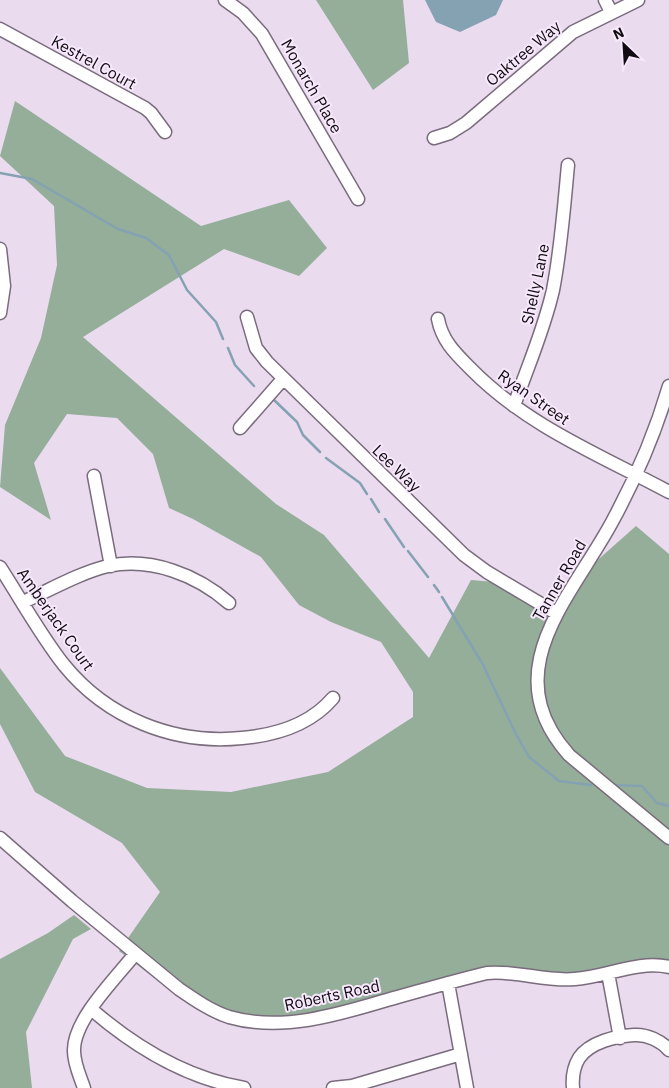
<svg xmlns="http://www.w3.org/2000/svg" width="669" height="1088" viewBox="0 0 669 1088" font-family="'IBM Plex Sans',sans-serif">
  <style>
    .forest { fill: #94ae9a }
    .water { fill: #85a2b3 }
    .lines { fill: none; stroke-linecap: round; stroke-linejoin: round }
    .stream { stroke: #85a2b3; stroke-width: 2.5 }
    .minor-casing { stroke: #7a6c7d; stroke-width: 15 }
    .minor { stroke: #fff; stroke-width: 12 }
    .labels { text-anchor: middle; stroke-width: 4; stroke-linejoin: round; paint-order: stroke }
    .street-label { font-size: 16px; fill: #110c12; stroke: #f7e8fc }
  </style>
  <rect width="100%" height="100%" fill="#eadbef"/>
  <path class="forest" d="M 316,0 L 403,0 L 409,63 L 373,90 Z
    M 15,101 L 201,226 L 289,200 L 327,248 L 299,276 L 224,249 L 83,337 L 276,504 L 324,535 L 429,658 L 471,580 L 519,584 L 548,604 L 636,526 L 669,554 L 669,966 L 603,977 L 513,971 L 351,1012 L 228,1022 L 178,996 L 119,951 L 160,892 L 122,843 L 35,792 L 0,724 L 0,668 L 65,756 L 147,788 L 231,792 L 328,772 L 413,717 L 413,692 L 381,642 L 331,622 L 299,605 L 261,557 L 193,519 L 169,508 L 153,454 L 117,418 L 67,414 L 34,463 L 51,520 L 0,487 L 5,425 L 41,338 L 57,265 L 54,206 L 0,156 Z
    M 74,915 L 91,929 L 73,939 L 26,1032 L 32,1088 L 0,1088 L 0,959 L 48,933 Z"/>
  <path class="water" d="M 425,0 L 503,0 L 496,15 L 460,32 L 436,22 Z"/>
  <g class="lines">
    <path class="stream" d="M 0,173 L 32,179 L 118,229 L 146,238 L 169,255 L 187,290 L 216,322 L 223,339
      M 228,348 L 235,365 L 254,386
      M 273,399 L 297,422 L 303,435 L 320,452
      M 326,458 L 360,483 L 367,494
      M 371,499 L 379,512
      M 385,519 L 404,547
      M 408,551 L 428,577
      M 434,585 L 439,592
      M 442,597 L 482,663 L 516,734 L 529,757 L 559,781 L 591,785
      M 613,785 L 642,786 L 657,803 L 669,806"/>
    <defs>
      <path id="minor" d="M 225,0 L 243,13 L 262,34 L 358,199
        M 605,0 L 611,12
        M 0,29 L 145,108 L 151,113 L 165,132
        M 434,138 L 450,133 L 466,123 L 573,32 L 638,0
        M 0,249 L 4,286 L 0,313
        M 247,317 L 256,348 L 267,362 L 464,555 L 487,572 L 556,613
        M 438,319 C 442,341 456,354 471,369 C 527,426 600,455 669,492
        M 669,386 C 655,434 636,478 612,522 C 571,598 494,671 569,755 L 669,838
        M 514,406 C 527,368 544,330 553,290 C 561,249 564,207 568,165
        M 240,428 L 283,379
        M 94,476 L 111,566
        M 0,567 C 20,598 41,636 64,665 C 107,718 174,745 242,738 C 277,735 310,725 333,698
        M 23,602 C 50,590 79,573 108,566 C 151,557 197,575 229,603
        M 0,838 L 72,901 L 179,989 C 195,1000 211,1011 229,1017 C 281,1032 337,1015 387,1000 C 420,991 453,981 487,973 C 517,970 545,982 575,979 C 606,977 638,960 669,967
        M 608,973 L 620,1038
        M 448,983 L 467,1088
        M 91,1009 C 136,1048 186,1078 244,1088
        M 84,1088 C 80,1076 74,1064 74,1051 C 73,1020 116,978 135,954
        M 333,1088 L 352,1086 L 461,1054
        M 573,1088 C 572,1077 573,1068 579,1058 C 590,1042 616,1036 634,1035 C 647,1034 661,1041 669,1050"/>
    </defs>
    <use href="#minor" class="minor-casing"/>
    <use href="#minor" class="minor"/>
  </g>
  <g class="labels">
    <g class="street-label">
      <text transform="translate(523 53) rotate(-40)" y="6">Oaktree Way</text>
      <text transform="translate(94 62) rotate(29)" y="6">Kestrel Court</text>
      <text transform="translate(312 86) rotate(60)" y="6">Monarch Place</text>
      <text transform="translate(535 284) rotate(-78)" y="6">Shelly Lane</text>
      <text transform="translate(534 397) rotate(35)" y="6">Ryan Street</text>
      <text transform="translate(397 468) rotate(44)" y="6">Lee Way</text>
      <text transform="translate(559 580) rotate(-60)" y="6">Tanner Road</text>
      <text transform="translate(56 619) rotate(55)" y="6">Amberjack Court</text>
      <text transform="translate(332 995) rotate(-12)" y="6">Roberts Road</text>
    </g>
  </g>
  <g transform="translate(624 45) rotate(335)" stroke="#f7e8fc" stroke-width="4" paint-order="stroke">
  <path d="M0-4L9 19L0 12L-9 19Z" fill="#110c12"/>
  <text y="-8" font-size="14" font-weight="bold" text-anchor="middle" fill="#110c12">N</text>
  </g>
</svg>
